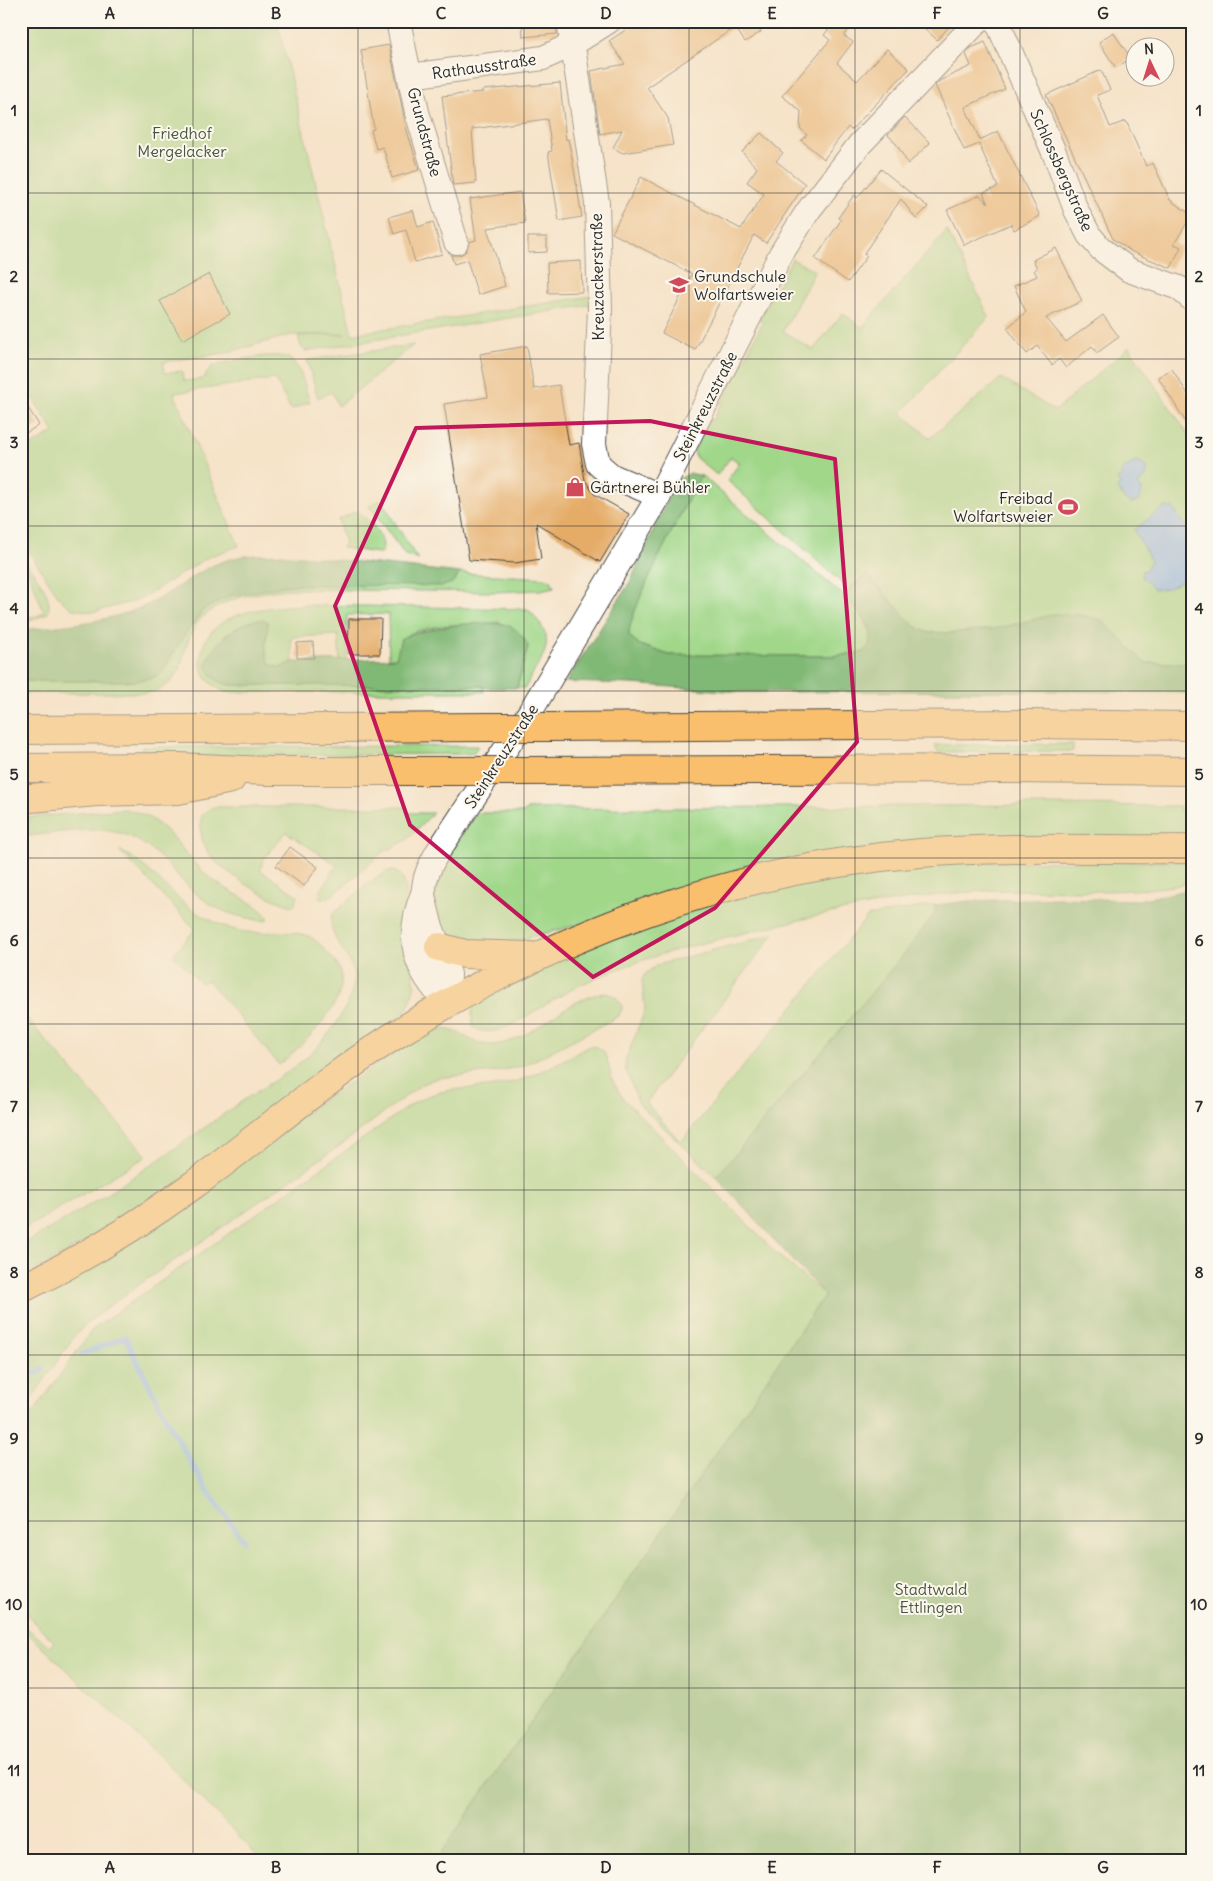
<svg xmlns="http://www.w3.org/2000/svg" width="1213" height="1881" viewBox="0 0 1213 1881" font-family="Delius,sans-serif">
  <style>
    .green { fill: #a0d789; stroke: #66815a }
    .forest { fill: #80b875; stroke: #567250 }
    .water { fill: #83b5f0; stroke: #57708e }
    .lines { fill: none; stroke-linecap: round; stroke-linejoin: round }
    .stream { stroke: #83b5f0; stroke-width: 5.5 }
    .building { fill: #e5ac67 }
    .minor-casing { stroke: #494743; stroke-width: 26 }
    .major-casing { stroke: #494743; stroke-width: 30 }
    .highway-casing { stroke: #494743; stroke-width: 30 }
    .minor { stroke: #fff; stroke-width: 24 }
    .major { stroke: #f9bf6d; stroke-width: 28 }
    .highway { stroke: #f9bf6d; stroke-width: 28 }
    .highway-bridge-casing { stroke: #494743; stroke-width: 30; stroke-linecap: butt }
    .highway-bridge { stroke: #f9bf6d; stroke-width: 28 }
    .marked { fill: none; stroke: #c2185b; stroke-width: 4; stroke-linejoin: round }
    .grid { fill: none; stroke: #2b2b2b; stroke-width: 1; stroke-opacity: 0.55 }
    .labels { text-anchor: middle; stroke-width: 4; stroke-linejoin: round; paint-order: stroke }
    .street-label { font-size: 16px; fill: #2b2b2b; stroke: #fbf7ec }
    .park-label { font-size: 16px; fill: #485642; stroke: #fbf7ec }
    .poi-label { font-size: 16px; fill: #2b2b2b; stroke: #fbf7ec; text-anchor: start }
    .neatline { fill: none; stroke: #2b2b2b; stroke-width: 2 }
    .grid-label { font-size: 16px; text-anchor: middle; font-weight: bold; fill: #2b2b2b }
  </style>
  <rect width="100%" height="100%" fill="#fbf7ec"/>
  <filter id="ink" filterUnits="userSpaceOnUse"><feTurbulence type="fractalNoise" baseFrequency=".02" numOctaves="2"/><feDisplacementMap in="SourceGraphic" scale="10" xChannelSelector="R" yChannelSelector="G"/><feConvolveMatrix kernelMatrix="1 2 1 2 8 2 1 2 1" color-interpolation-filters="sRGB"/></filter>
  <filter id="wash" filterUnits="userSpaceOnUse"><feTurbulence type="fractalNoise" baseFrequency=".0096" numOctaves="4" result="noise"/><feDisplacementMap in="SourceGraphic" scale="20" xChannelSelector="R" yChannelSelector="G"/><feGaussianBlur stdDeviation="1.12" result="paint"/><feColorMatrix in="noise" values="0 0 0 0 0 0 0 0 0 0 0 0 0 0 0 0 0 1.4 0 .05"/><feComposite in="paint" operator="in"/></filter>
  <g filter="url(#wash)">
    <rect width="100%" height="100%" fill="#f5e3c9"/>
    <path class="green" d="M 21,21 L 277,21 L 352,334 L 591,296 L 590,305 L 306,351 L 301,347 L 298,336 L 345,334 L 291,335 L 225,353 L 164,362 L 164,373 L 182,371 L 184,381 L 203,379 L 213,365 C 231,362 276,350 290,359 C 302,367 305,389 310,402 L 291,410 L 275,379 L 174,393 L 239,546 L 208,557 L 147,595 L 131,602 L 93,612 L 72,609 L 60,599 L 21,539 L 21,452 L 54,432 L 21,379 Z
      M 947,230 L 989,317 L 901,413 L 930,438 L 1001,378 L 1055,411 L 1129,347 L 1192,440 L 1192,663 L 1145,663 L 1102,620 L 1055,614 L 1000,628 L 951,633 L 926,632 L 913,625 L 867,575 L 849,589 L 727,480 L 740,463 L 731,457 L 717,475 L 696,458 L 694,451 L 709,419 L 713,420 L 763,322 L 759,320 L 792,259 L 815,271 L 783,331 L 813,350 L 843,313 L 862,328 Z
      M 414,345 L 338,406 L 332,392 L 318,398 L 307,360 Z
      M 702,476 L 845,597 L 862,615 L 872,635 L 868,648 L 864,652 L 833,656 L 669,655 L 640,645 L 629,636 C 625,617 684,508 696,484 Z
      M 381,500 L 413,552 L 418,559 L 405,555 L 369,506 Z
      M 356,511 C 368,518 387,537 382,552 L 379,553 L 342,548 L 345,543 L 338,520 Z
      M 23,559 C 33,573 54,594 48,613 L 33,620 L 21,621 L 21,618 L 37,616 L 44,612 Z
      M 460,573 L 545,578 L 551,580 L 554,587 L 540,590 L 494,592 L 288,589 C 259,593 227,596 204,616 C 175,641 193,684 148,693 L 21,693 L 21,681 L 136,681 L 162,673 C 175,653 185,625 204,609 C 244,575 396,583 452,583 Z
      M 306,605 L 528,609 C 561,644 543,652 525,688 L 517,688 L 528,646 L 500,622 C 472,625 423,622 401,639 L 397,658 L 389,659 L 388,614 L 347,615 L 347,660 L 340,661 L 338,635 L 291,637 L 293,662 L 280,668 L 270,664 C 264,652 263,641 268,629 L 255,620 L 241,625 L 224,636 L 228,685 L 483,686 L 484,692 L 225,692 C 211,685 199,676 201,657 C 206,609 269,607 306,605 Z
      M 1073,744 L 1073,751 L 937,752 L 935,745 Z
      M 478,746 L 473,753 L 464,754 L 143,756 L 139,752 L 142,747 Z
      M 1045,805 L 1180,806 L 1180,811 L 1192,811 L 1192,840 L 965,839 L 593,921 L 479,950 L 444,934 L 435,897 L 436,890 L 446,859 L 477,813 L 524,813 L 527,809 Z
      M 213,807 L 407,807 L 408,813 L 433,813 L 407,840 L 383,852 L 346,884 L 331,896 L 321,900 L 319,898 L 322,889 L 337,865 L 286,832 L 264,859 L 260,870 L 298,896 L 294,906 C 274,904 217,869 207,851 C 201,841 199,825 202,814 Z
      M 125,809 C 169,818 178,851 209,877 C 227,892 255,901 269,918 C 263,923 255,919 248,918 C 185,907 178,859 131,837 C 99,823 55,834 21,837 L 21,818 Z
      M 119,850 C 156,868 173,903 209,919 C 220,925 232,930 245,932 C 264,934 283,930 302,934 C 314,936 321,946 329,954 C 332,958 336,962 338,966 C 356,998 300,1047 279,1065 L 208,980 L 201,983 L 173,955 L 195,929 Z
      M 1192,861 L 1192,882 C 1125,898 1050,887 981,891 C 908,896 836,911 765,928 C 708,942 652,954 598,977 C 568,989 540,1009 512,1025 C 499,1030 486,1036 473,1027 L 472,1011 L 475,1005 L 592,943 L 755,890 L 927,862 Z
      M 388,871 L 394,871 L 402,876 L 406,889 L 404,928 L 415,984 L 410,1003 L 404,1013 L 144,1208 L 21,1279 L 21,1245 C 98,1203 167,1155 238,1104 C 264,1086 293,1072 315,1049 C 330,1034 345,1013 352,992 C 364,959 325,944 332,915 L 370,882 Z
      M 935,905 L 935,913 L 906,952 L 716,1177 L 639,1104 L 625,1067 L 626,1059 L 645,1010 L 642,980 L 645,974 L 657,965 L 774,934 L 646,1103 L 681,1142 L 868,916 Z
      M 606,993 L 615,996 L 623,1006 L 619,1016 L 525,1065 L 495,1072 L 437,1078 L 422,1084 L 342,1144 L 110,1305 L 86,1324 L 73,1338 L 21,1414 L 21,1300 L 422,1035 C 463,1016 464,1053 504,1043 C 540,1034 568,996 606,993 Z
      M 21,1012 L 147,1156 L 21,1231 Z
      M 590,1046 C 609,1046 607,1065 612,1079 C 614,1085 619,1091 622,1097 L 777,1254 L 825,1295 L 436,1860 L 262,1860 L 168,1764 L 21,1627 L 21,1623 L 50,1647 L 54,1642 L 24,1612 C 19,1601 21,1588 26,1577 L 21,1574 L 21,1430 L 92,1330 L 412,1104 C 449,1082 475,1093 513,1082 C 541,1074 564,1059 590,1046 Z"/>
    <path class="forest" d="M 690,473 L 702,476 L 696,484 C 684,508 625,617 629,636 L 640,645 L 669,655 L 833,656 L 864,652 C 883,633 859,611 845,597 L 849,589 L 867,574 L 913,625 L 926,632 L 951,633 L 1000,628 L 1055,614 L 1080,615 L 1102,620 L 1145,663 L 1192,663 L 1192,693 L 1052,691 L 740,692 L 631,684 L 566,682 L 630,582 L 676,481 Z
      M 283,554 L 460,573 L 452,583 L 443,586 L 288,585 L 230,596 L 203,610 L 179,643 L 162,673 L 155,677 L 136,681 L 21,681 L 21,630 C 64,625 109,623 149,604 C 176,591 200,567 230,559 C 247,554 265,555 283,554 Z
      M 264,619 L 268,622 C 268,638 262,648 270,664 L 280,668 L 293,662 L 396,658 L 401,639 C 415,628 496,618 510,626 C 518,630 524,638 528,646 L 517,688 L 483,688 L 483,686 L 234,685 C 220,685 209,677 206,663 C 217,639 237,622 264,619 Z
      M 1192,889 L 1192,1860 L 436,1860 L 825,1295 L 716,1177 L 906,952 L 935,913 L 935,905 L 969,901 L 1058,898 L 1138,900 Z"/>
    <path class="water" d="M 1139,462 L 1147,468 C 1147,477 1145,479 1138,484 L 1142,490 L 1139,501 L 1131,503 L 1124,499 L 1117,487 L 1121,485 L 1117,479 L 1123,475 L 1121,471 L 1133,463 Z
      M 1165,507 L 1173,508 L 1192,537 L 1192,575 C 1179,582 1169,591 1154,589 L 1142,577 L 1142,570 L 1145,571 L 1151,561 L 1134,530 Z"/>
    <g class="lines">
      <path class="stream" d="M 82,1354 L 125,1337 L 170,1426 L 207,1490 L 244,1541
        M 21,1381 L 43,1369"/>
    </g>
    <g id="blocks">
      <path class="building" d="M 522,21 L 556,21 L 557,34 L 523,37 Z
        M 639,21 L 753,21 L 761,32 L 745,42 L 735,27 L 647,87 L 668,118 L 673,145 L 623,153 L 613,148 L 622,130 L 600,134 L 591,71 L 625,64 L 609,41 Z
        M 835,21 L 855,21 L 844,36 L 853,42 L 837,63 L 857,81 L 887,49 L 909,69 L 851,130 L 848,127 L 824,159 L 801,140 L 807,135 L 800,128 L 801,111 L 782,96 L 830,40 L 824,35 Z
        M 917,21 L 954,21 L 937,40 Z
        M 1113,32 L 1131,58 L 1116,68 L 1099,42 Z
        M 985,42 L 1005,89 L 965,107 L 980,140 L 998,131 L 1040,216 L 1014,230 L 1011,224 L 964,245 L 947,210 L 980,195 L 988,204 L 983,193 L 998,187 L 979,144 L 964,150 L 935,85 L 941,80 L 971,66 L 966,54 L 971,48 Z
        M 389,45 L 406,127 L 419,170 L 392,178 L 383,147 L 376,149 L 371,130 L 374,129 L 361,50 Z
        M 1101,70 L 1110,90 L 1097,95 L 1110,127 L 1126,121 L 1146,166 L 1153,163 L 1170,200 L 1192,215 L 1174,244 L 1181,247 L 1171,268 L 1132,252 L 1113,239 L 1046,95 Z
        M 560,83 L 566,140 L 568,139 L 572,158 L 582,217 L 559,221 L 548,152 L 552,151 L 547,119 L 472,129 L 476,183 L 453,185 L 442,96 L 483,92 L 483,90 Z
        M 905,117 L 930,143 L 908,164 L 897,145 L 888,135 Z
        M 761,133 L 783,153 L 776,161 L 805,184 L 766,243 L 754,235 L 695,350 L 662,333 L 692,274 L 612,233 L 641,177 L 741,229 L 764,194 L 747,182 L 757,168 L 742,152 Z
        M 881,169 L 928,207 L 916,219 L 901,199 L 864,253 L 867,256 L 848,282 L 815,259 L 841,220 L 838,218 L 854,195 L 857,198 Z
        M 520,192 L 525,223 L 487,228 L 505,286 L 478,295 L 467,260 L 454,264 L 451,255 L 460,255 L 466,251 L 469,242 L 476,240 L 470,199 Z
        M 413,210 L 418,227 L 433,222 L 442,254 L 415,262 L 406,230 L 394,234 L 389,217 Z
        M 528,237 L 547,237 L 547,252 L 528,253 Z
        M 1056,248 L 1082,301 L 1046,318 L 1066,342 L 1103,315 L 1119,337 L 1097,353 L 1092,346 L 1066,368 L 1059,359 L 1052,365 L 1037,346 L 1027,354 L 1007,328 L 1026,312 L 1014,286 L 1037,276 L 1034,270 L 1037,268 L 1033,260 Z
        M 581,261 L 582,292 L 548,293 L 547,263 Z
        M 209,274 L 230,314 L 182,340 L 160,301 Z
        M 527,346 L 534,389 L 559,385 L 569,445 L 579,443 L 585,480 L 594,494 L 629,514 L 600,562 L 536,523 L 541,559 L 515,563 L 469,560 L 444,404 L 488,397 L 480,354 Z
        M 1172,369 L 1192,401 L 1192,432 L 1158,377 Z
        M 21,397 L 39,425 L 21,436 Z
        M 349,619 L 381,619 L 380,654 L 348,654 Z
        M 313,642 L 314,658 L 297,658 L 297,643 Z
        M 290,847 L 318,867 L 304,886 L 276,866 Z"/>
    </g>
  </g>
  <g filter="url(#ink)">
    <use href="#blocks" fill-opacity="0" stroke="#494743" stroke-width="1"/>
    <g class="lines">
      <defs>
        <path id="minor" d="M 398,21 L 417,112 L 456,242
          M 569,21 L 597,203 L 600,309 L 594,444 L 598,464 L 612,476 L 659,496
          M 997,21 L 1056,157 L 1076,210 L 1089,235 L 1101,249 L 1129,270 L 1179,288 L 1192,299
          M 410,76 L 543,58 L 573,44 L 609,21
          M 423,895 L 430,924 L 449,974 L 448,1004
          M 448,1004 C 415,971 405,941 422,896 C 424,892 424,886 425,881 C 427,871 432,862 437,853 L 530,712 L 659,496 L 781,254 L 808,211 L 860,144 L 978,21"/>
        <path id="major" d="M 439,947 L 465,954 L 530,956
          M 21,1289 C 81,1260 138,1225 192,1186 C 262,1135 327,1078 400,1032 C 557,933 735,868 921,853 C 1011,846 1101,850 1192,849"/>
        <path id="highway" d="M 547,727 L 1026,724 L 1192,726
          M 21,730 L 491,727
          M 21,768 L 179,767 L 269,771 L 461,771
          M 519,771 L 1010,769 L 1192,771
          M 21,799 L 96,792 L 178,790 L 231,779"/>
      </defs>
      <use href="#minor" class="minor-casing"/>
      <use href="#major" class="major-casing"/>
      <use href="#highway" class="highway-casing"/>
      <use href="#minor" class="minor"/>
      <use href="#major" class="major"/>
      <use href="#highway" class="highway"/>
      <defs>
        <path id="highway-bridge" d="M 491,727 L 547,727
          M 461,771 L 519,771"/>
      </defs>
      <use href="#highway-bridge" class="highway-bridge-casing"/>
      <use href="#highway-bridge" class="highway-bridge"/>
    </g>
  </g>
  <path d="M0 0H1213V1881H0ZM 650,421 L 835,459 L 857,742 L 715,908 L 593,977 L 410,825 L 335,606 L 416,428 Z" fill="#f5e3c9" fill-opacity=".55" fill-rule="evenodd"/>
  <path class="marked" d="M 650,421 L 835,459 L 857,742 L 715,908 L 593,977 L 410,825 L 335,606 L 416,428 Z"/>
  <path class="grid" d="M 193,21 L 193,1860M 358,21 L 358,1860M 524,21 L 524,1860M 689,21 L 689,1860M 855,21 L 855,1860M 1020,21 L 1020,1860M 21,193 L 1192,193M 21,359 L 1192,359M 21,526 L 1192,526M 21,691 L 1192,691M 21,858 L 1192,858M 21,1024 L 1192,1024M 21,1190 L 1192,1190M 21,1355 L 1192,1355M 21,1521 L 1192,1521M 21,1688 L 1192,1688"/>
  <defs>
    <symbol id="school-bare" viewBox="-9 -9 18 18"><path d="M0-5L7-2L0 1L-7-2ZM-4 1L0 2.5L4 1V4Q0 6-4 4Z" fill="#d1495b" stroke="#fbf7ec" stroke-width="2.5" paint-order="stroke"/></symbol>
    <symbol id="shop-bare" viewBox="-9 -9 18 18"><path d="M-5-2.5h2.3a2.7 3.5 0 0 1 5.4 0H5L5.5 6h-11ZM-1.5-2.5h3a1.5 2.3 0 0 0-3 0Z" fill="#d1495b" stroke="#fbf7ec" stroke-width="2.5" paint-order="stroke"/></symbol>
    <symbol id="stadium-bare" viewBox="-9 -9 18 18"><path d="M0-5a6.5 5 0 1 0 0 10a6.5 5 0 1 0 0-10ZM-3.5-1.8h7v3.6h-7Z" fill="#d1495b" stroke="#fbf7ec" stroke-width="2.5" paint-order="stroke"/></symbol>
  </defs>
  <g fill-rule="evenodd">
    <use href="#school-bare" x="665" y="271" width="28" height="28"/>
    <use href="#shop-bare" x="561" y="473" width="28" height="28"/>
    <use href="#stadium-bare" x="1054" y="493" width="28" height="28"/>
  </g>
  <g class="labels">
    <g class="street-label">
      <text transform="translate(484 66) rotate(-8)" y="6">Rathausstraße</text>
      <text transform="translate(425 132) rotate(75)" y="6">Grundstraße</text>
      <text transform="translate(1062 170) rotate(66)" y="6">Schlossbergstraße</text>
      <text transform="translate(597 277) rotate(-91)" y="6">Kreuzackerstraße</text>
      <text transform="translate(705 406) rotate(-63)" y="6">Steinkreuzstraße</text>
      <text transform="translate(501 756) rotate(-57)" y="6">Steinkreuzstraße</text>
    </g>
    <g class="park-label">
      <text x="182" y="139">Friedhof<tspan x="182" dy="18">Mergelacker</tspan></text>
      <text x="931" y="1595">Stadtwald<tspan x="931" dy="18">Ettlingen</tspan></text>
    </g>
    <g class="poi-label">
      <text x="694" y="282">Grundschule<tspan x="694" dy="18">Wolfartsweier</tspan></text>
      <text x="590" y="493">Gärtnerei Bühler</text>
      <text x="1053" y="504" text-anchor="end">Freibad<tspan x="1053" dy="18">Wolfartsweier</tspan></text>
    </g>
  </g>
  <rect width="1213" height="1881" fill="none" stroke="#fbf7ec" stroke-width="55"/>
  <g transform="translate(1150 62) rotate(356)"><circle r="24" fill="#fbf7ec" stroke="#a8a59f"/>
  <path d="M0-4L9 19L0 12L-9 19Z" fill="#d1495b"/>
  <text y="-8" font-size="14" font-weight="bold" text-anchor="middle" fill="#2b2b2b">N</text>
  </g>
  <rect x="28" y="28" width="1158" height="1826" class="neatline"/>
  <g class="grid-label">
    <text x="110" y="19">A</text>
    <text x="276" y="19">B</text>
    <text x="441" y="19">C</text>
    <text x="606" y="19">D</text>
    <text x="772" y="19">E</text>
    <text x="937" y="19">F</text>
    <text x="1103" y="19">G</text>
    <text x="14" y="116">1</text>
    <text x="1199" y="116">1</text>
    <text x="14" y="282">2</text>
    <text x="1199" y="282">2</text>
    <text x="14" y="448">3</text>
    <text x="1199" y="448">3</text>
    <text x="14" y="614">4</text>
    <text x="1199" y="614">4</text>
    <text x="14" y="780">5</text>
    <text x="1199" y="780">5</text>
    <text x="14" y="946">6</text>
    <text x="1199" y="946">6</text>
    <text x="14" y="1112">7</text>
    <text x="1199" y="1112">7</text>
    <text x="14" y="1278">8</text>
    <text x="1199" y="1278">8</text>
    <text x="14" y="1444">9</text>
    <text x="1199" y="1444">9</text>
    <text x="14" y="1610">10</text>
    <text x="1199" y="1610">10</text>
    <text x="14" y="1776">11</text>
    <text x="1199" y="1776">11</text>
    <text x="110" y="1873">A</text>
    <text x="276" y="1873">B</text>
    <text x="441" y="1873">C</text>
    <text x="606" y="1873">D</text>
    <text x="772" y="1873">E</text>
    <text x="937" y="1873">F</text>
    <text x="1103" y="1873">G</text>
  </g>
</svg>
